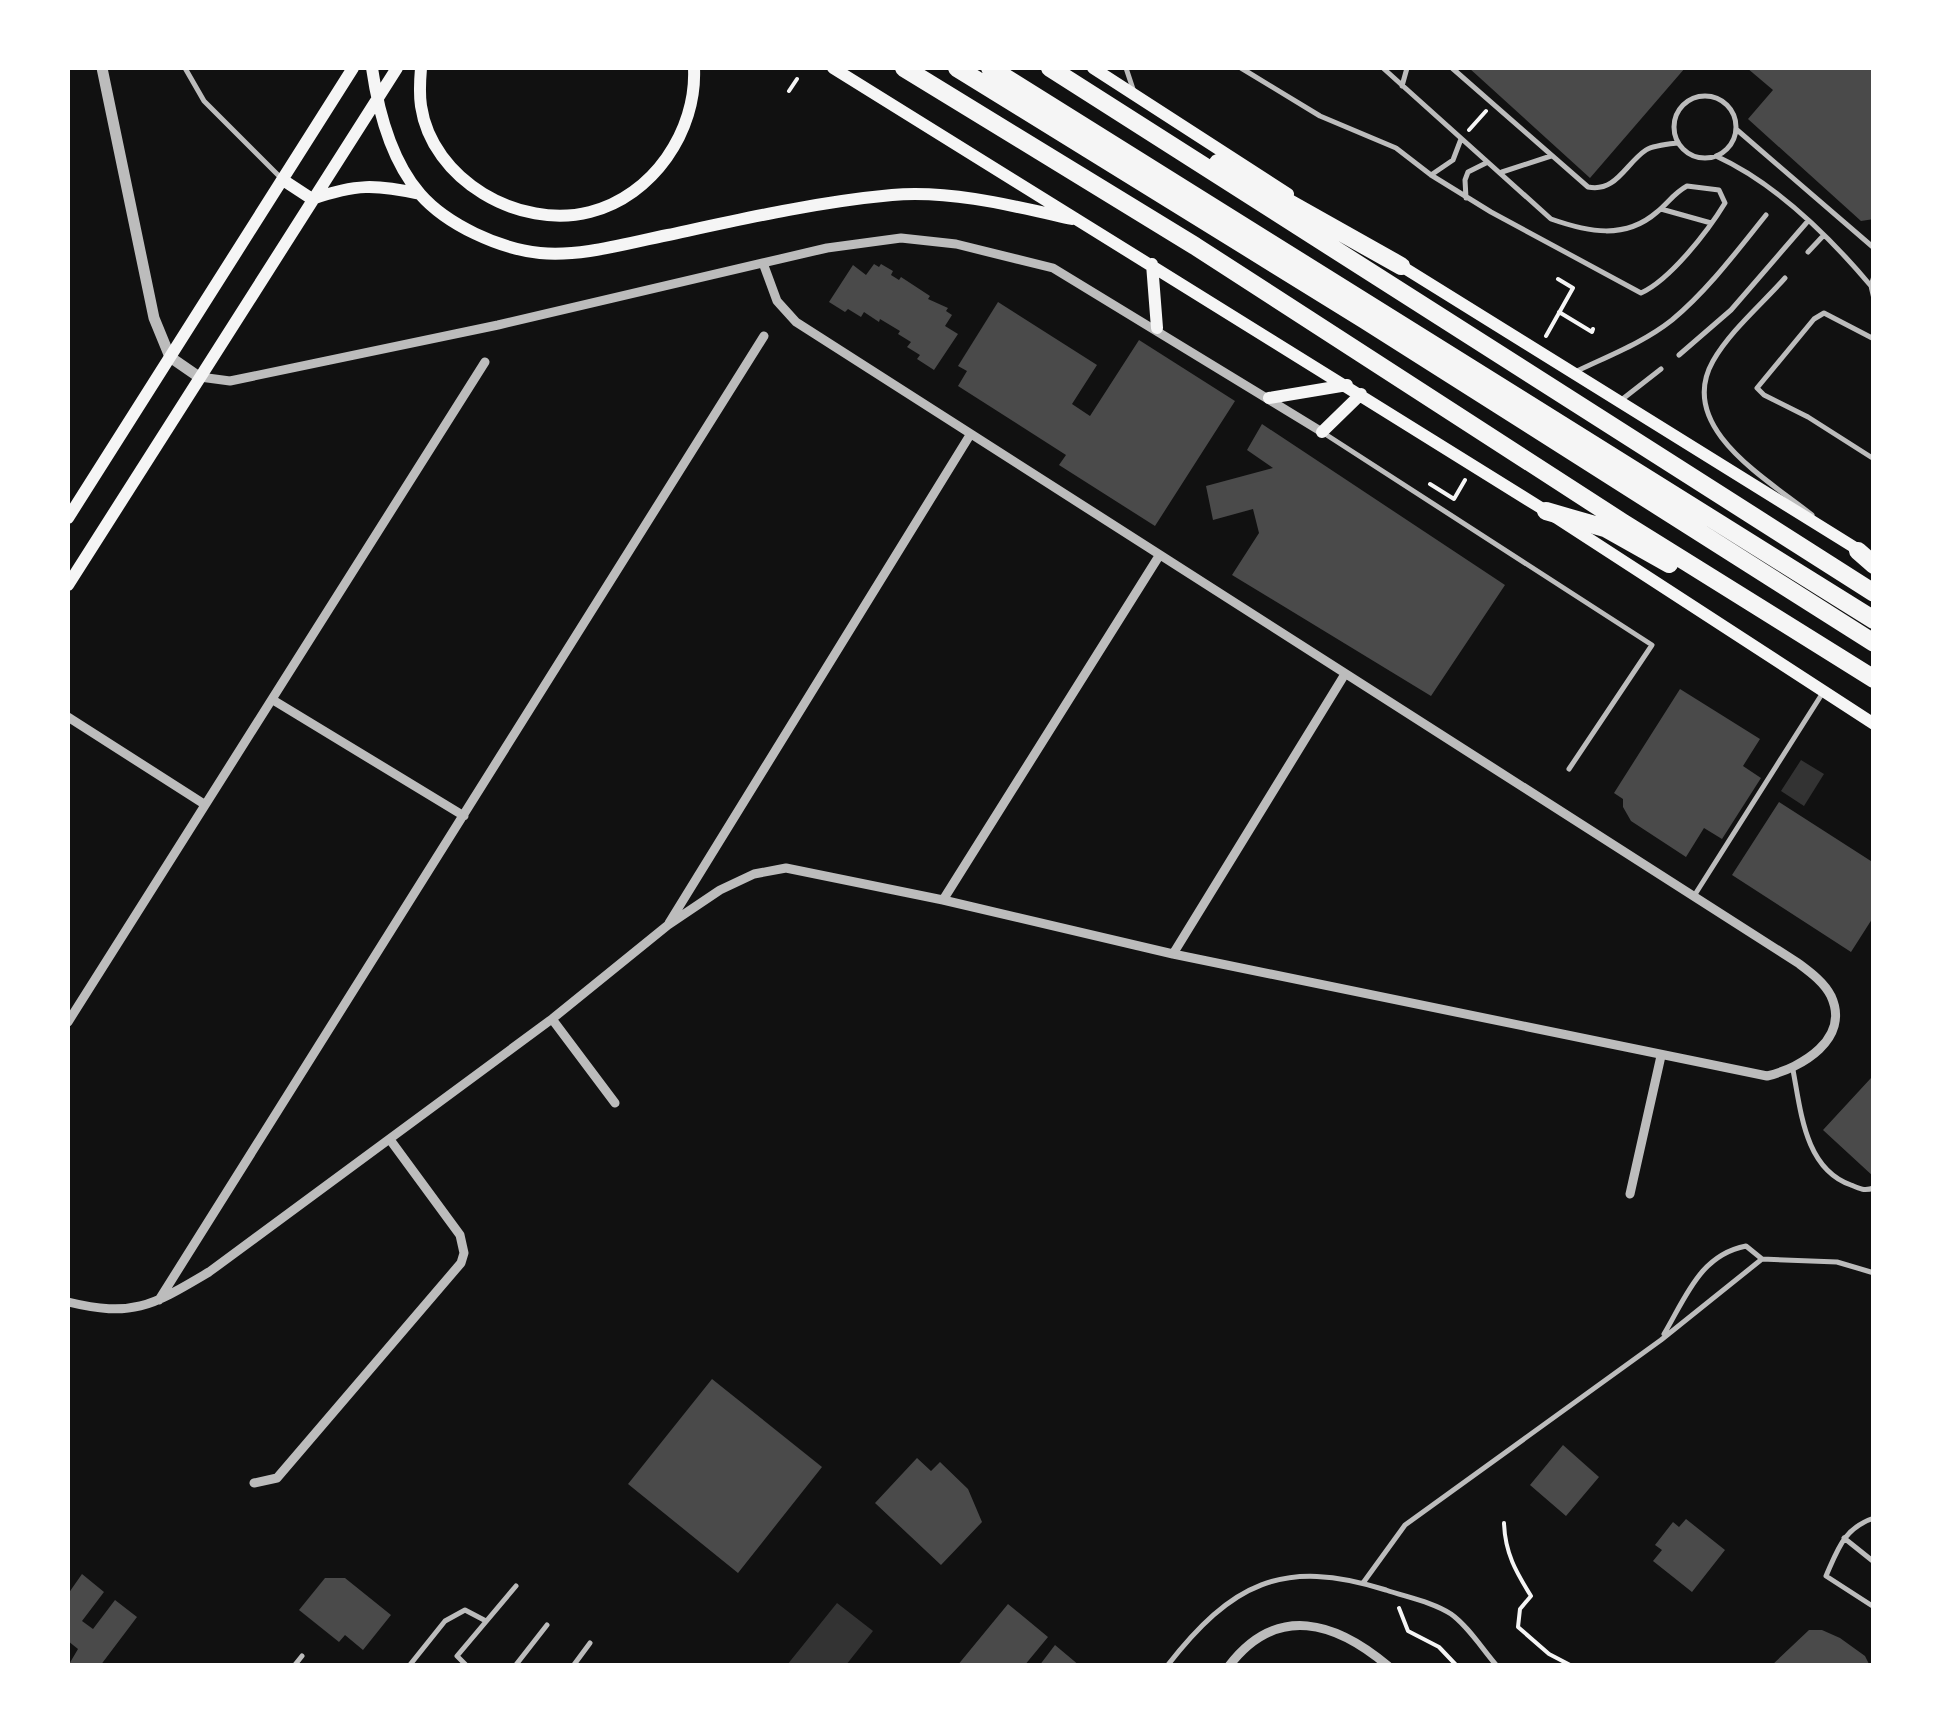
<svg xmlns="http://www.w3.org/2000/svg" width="1941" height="1733" viewBox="0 0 1941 1733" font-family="'Alegreya Sans',sans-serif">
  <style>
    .water { fill: #333 }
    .building { fill: #4a4a4a }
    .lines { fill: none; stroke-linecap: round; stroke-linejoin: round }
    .path { stroke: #f5f5f5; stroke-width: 4 }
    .service { stroke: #bcbcbc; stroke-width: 5 }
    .minor { stroke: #bcbcbc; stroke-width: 9 }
    .tertiary { stroke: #bcbcbc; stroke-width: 11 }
    .secondary { stroke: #f5f5f5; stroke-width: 12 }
    .motorway { stroke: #f5f5f5; stroke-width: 18 }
  </style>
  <rect width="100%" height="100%" fill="#111"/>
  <path class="water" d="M 1801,760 L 1824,774 L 1804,806 L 1781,791 Z
    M 837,1603 L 873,1631 L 846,1665 L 787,1665 Z"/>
  <path class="building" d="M 1469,68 L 1685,68 L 1590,178 Z
    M 1747,68 L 1874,68 L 1874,219 L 1861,221 L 1748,119 L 1773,90 Z
    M 874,264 L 879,267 L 881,264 L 893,271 L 891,275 L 899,280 L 901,277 L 930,296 L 928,299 L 948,308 L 946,311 L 952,315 L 945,326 L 958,334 L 934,370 L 917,359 L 920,355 L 907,347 L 911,342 L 898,334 L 900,331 L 880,319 L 879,322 L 864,312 L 861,317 L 848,309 L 845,312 L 829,302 L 853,265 L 866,275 Z
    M 998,302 L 1097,365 L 1072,404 L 1090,416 L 1139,340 L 1235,401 L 1155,526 L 1059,465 L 1066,455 L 958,386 L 967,371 L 958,366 Z
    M 1262,424 L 1505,585 L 1431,696 L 1232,575 L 1259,533 L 1253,509 L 1213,520 L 1206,486 L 1273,468 L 1247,450 Z
    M 1680,689 L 1760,739 L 1743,766 L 1761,778 L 1722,839 L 1704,828 L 1686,857 L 1631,821 L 1623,807 L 1623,799 L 1614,793 Z
    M 1779,802 L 1874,863 L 1874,916 L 1851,952 L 1732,875 Z
    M 1871,1078 L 1874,1080 L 1874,1177 L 1823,1130 Z
    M 712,1379 L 822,1467 L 738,1573 L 628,1484 Z
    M 1563,1445 L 1599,1477 L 1566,1516 L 1530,1485 Z
    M 917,1458 L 931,1471 L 940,1462 L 968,1489 L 982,1522 L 941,1565 L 875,1503 Z
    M 1686,1519 L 1725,1550 L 1692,1592 L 1653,1561 L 1662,1550 L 1655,1545 L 1673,1522 L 1679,1527 Z
    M 82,1574 L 104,1592 L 82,1621 L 93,1629 L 115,1600 L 137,1617 L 100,1666 L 68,1666 L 78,1649 L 68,1641 L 68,1594 Z
    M 325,1578 L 345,1578 L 391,1615 L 363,1650 L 345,1635 L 339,1642 L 299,1610 Z
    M 1008,1604 L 1048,1637 L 1024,1666 L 957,1666 Z
    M 1809,1630 L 1822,1630 L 1840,1638 L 1865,1656 L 1870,1666 L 1771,1666 Z
    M 1055,1645 L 1080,1666 L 1039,1666 Z"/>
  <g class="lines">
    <path class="path" d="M 789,91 L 797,79
      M 1469,130 L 1486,111
      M 1559,312 L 1592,332 L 1593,329
      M 1546,336 L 1573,288 L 1558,279
      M 1430,484 L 1454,499 L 1465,480
      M 1504,1523 C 1505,1553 1516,1572 1531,1596 L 1520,1609 L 1518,1627 L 1549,1654 L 1572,1666
      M 1399,1608 L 1408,1631 L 1439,1647 L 1457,1666"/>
    <path class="service" d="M 185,68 L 204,101 L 281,178
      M 1126,68 L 1134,92
      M 1241,68 L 1320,116 L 1396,148 L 1431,175 L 1491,212 L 1641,293 C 1670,280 1708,231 1725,203 L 1719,190 L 1687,186 C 1674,193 1668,203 1657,212 C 1625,240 1588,232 1551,219 L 1383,68
      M 1452,68 L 1588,187 C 1616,193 1626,163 1646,150 C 1654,145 1668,144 1678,143
      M 1402,86 L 1407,68
      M1674 127a31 31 0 1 1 62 0a31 31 0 1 1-62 0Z
      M 1736,129 L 1874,248
      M 1716,156 C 1775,183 1829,236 1871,286
      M 1502,172 L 1551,156
      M 1431,175 L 1453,160 L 1461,139
      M 1466,198 L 1465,180 L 1468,172 L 1486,163
      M 1661,209 L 1711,223
      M 1808,252 L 1823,236
      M 1874,276 L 1871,286 L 1874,299
      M 1785,278 C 1762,304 1730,331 1713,361 C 1675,428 1769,480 1812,515
      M 1874,339 L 1824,313 L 1814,319 L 1757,388 L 1764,395 L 1808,417 L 1874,459
      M 1679,355 L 1731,310 L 1808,221
      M 1575,372 C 1608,356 1643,343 1672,320 C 1708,290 1737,251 1766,215
      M 1620,401 L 1661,369
      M 1322,432 L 1652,645 L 1569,769
      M 1694,896 L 1822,694
      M 1793,1070 C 1801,1112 1805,1169 1851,1185 C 1860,1189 1864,1191 1874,1188
      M 1664,1334 C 1686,1297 1700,1255 1746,1246 L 1762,1259
      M 1874,1518 C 1844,1528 1838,1549 1826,1576 L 1874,1607
      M 1844,1538 L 1874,1562
      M 1363,1583 L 1405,1525 L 1661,1340 L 1762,1259 L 1837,1262 L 1874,1273
      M 294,1666 L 302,1656
      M 409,1666 L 445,1621 L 465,1610 L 486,1621
      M 467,1666 L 457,1656 L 516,1586
      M 515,1666 L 547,1625
      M 573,1666 L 590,1643
      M 1167,1666 C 1231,1584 1282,1557 1386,1590 C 1406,1597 1433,1602 1451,1614 C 1468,1626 1483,1650 1497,1666"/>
    <path class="minor" d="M 200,377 L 230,381 L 498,325 L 827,248 L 901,238 L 956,244 L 1053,268 L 1322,432
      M 273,700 L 464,816
      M 68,717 L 204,804
      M 943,900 L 1159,556
      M 669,923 L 970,435
      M 1173,954 L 1345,674
      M 552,1019 L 615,1103
      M 68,1022 L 485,362
      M 1630,1194 L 1661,1056
      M 159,1300 L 764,336
      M 68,1302 C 134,1318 153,1305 209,1272 L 552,1019 L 668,925 L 720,890 L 754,874 L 786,868 L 943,900 L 1173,954 L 1767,1076 C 1801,1068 1851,1039 1831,996 C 1824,982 1810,972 1798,963 L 796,322 L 777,301 L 763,263
      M 254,1483 L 277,1478 L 461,1263 L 464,1253 L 460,1235 L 391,1141
      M 1229,1666 C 1277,1603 1336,1622 1388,1666"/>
    <path class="tertiary" d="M 102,68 L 154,318 L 170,357 L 199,377"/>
    <path class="secondary" d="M 372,68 C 378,110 391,160 420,194 C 447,225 500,249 540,253 C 582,257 627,243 668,235 C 742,219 816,202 892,195 C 952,190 1014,206 1072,219
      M 421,68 C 420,80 419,93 421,106 C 432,180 519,230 590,212 C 653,196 697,131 694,68
      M 833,68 L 1546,511 L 1874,724
      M 1093,68 L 1288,194
      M 283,180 L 312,199 C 356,184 375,184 420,194
      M 1152,264 L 1157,328
      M 1398,264 L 1865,554
      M 1269,398 L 1347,385
      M 1322,432 L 1361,394
      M 68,518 L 353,68
      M 68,585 L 397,68"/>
    <path class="motorway" d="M 904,68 L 1195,246 L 1622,522 L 1874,679
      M 957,68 L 1365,320 L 1874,643
      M 990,68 L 1874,620
      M 1050,68 L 1874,593
      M 1218,163 L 1401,266
      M 1546,511 L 1605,528 L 1669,564
      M 1858,551 L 1874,565"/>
  </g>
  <rect width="1941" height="1733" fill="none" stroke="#ffffff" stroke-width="140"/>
</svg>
